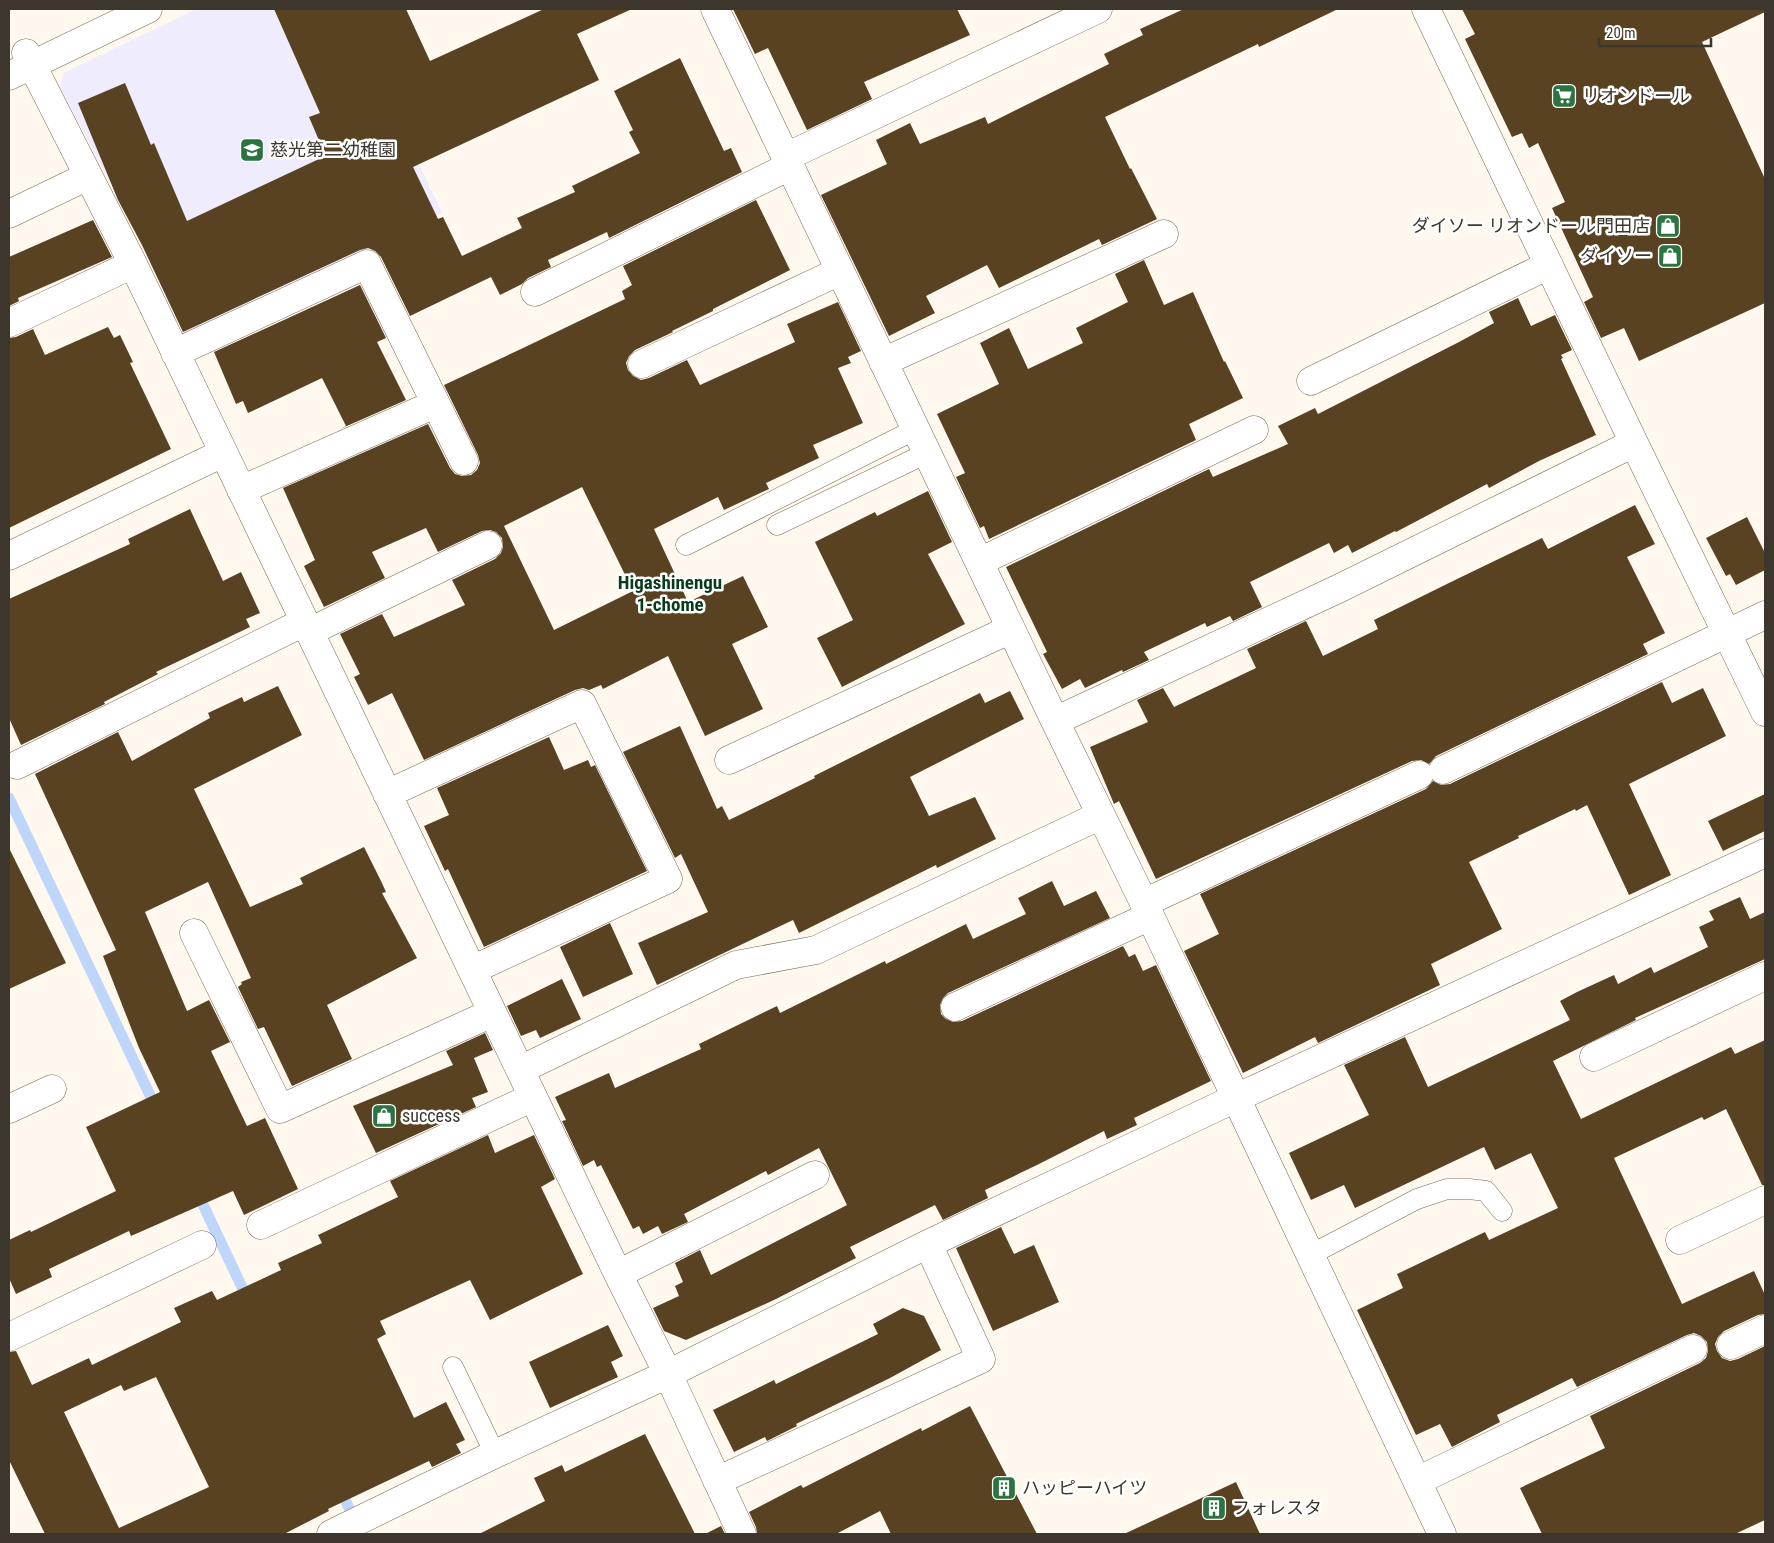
<svg xmlns="http://www.w3.org/2000/svg" width="1774" height="1543" viewBox="0 0 1774 1543" font-family="'Roboto Condensed','Noto Sans JP',sans-serif">
  <style>
    .education { fill: #efecfe }
    .lines { fill: none; stroke-linecap: round; stroke-linejoin: round }
    .stream { stroke: #bed6fa; stroke-width: 11 }
    .building { fill: #584221; fill-rule: evenodd }
    .service-casing { stroke: #7a6b57; stroke-width: 21 }
    .minor-casing { stroke: #7a6b57; stroke-width: 29 }
    .tertiary-casing { stroke: #7a6b57; stroke-width: 29 }
    .service { stroke: #fff; stroke-width: 20 }
    .minor { stroke: #fff; stroke-width: 28 }
    .tertiary { stroke: #fff; stroke-width: 28 }
    .labels { text-anchor: middle; stroke-width: 5; stroke-linejoin: round; paint-order: stroke }
    .poi-label { font-size: 18px; fill: #3d362d; stroke: #fff; text-anchor: start }
    .neighbourhood-label { font-size: 19px; font-weight: bold; fill: #063c1a; stroke: #fff }
  </style>
  <rect width="100%" height="100%" fill="#fff8ee"/>
  <path class="education" d="M 196,9 L 346,9 L 442,213 L 185,337 L 141,243 L 60,86 L 64,73 Z"/>
  <g class="lines">
    <path class="stream" d="M 9,798 L 157,1110
      M 197,1192 L 249,1302
      M 339,1487 L 356,1523"/>
  </g>
  <path class="building" d="M 274,9 L 406,9 L 430,61 L 544,9 L 632,9 L 577,34 L 599,80 L 413,167 L 438,219 L 443,217 L 462,256 L 522,228 L 517,218 L 575,192 L 572,186 L 640,153 L 629,132 L 633,130 L 614,91 L 680,58 L 724,151 L 731,148 L 742,172 L 609,238 L 607,232 L 548,260 L 551,267 L 528,278 L 522,284 L 500,295 L 491,277 L 410,316 L 381,257 L 375,251 L 368,248 L 360,250 L 183,332 L 142,245 L 118,200 L 78,103 L 125,83 L 151,145 L 154,143 L 187,221 L 319,159 L 311,141 L 318,138 L 309,117 L 320,113 Z
    M 733,9 L 957,9 L 970,35 L 864,82 L 872,99 L 807,130 L 768,48 L 755,54 Z
    M 1184,9 L 1338,9 L 1259,47 L 1258,44 L 1105,117 L 1130,169 L 1131,168 L 1157,219 L 1102,245 L 1099,239 L 999,288 L 987,265 L 926,296 L 935,313 L 889,336 L 821,195 L 887,164 L 876,140 L 910,123 L 920,144 L 985,117 L 988,124 L 1109,64 L 1104,54 L 1143,35 L 1140,29 Z
    M 1462,9 L 1765,9 L 1765,12 L 1702,42 L 1765,179 L 1765,303 L 1639,361 L 1624,328 L 1601,338 L 1584,302 L 1593,297 L 1552,208 L 1565,202 L 1538,143 L 1529,148 L 1522,133 L 1512,137 L 1465,39 L 1475,34 Z
    M 756,200 L 790,270 L 713,309 L 713,311 L 672,331 L 673,332 L 635,350 L 629,356 L 626,363 L 628,370 L 633,376 L 641,380 L 649,378 L 687,360 L 700,385 L 795,342 L 787,324 L 838,302 L 861,351 L 848,357 L 851,363 L 838,368 L 863,423 L 813,445 L 819,458 L 766,483 L 769,489 L 724,510 L 718,497 L 654,529 L 688,602 L 743,576 L 768,627 L 732,644 L 763,709 L 705,736 L 668,656 L 603,689 L 601,685 L 589,690 L 583,688 L 575,690 L 424,760 L 392,693 L 368,705 L 354,677 L 360,674 L 340,634 L 382,614 L 394,637 L 465,605 L 452,580 L 495,559 L 501,553 L 503,547 L 502,538 L 496,532 L 490,530 L 482,531 L 438,552 L 426,528 L 372,552 L 385,578 L 324,607 L 304,566 L 315,560 L 283,488 L 428,424 L 450,468 L 455,474 L 462,476 L 471,475 L 477,470 L 480,463 L 478,455 L 444,385 L 521,349 L 625,299 L 622,291 L 632,285 L 623,266 ZM 582,487 L 633,591 L 554,630 L 504,526 Z
    M 93,220 L 112,257 L 18,298 L 19,301 L 9,306 L 9,257 Z
    M 1144,260 L 1164,305 L 1193,292 L 1224,362 L 1225,361 L 1243,398 L 1189,424 L 1196,440 L 989,539 L 984,526 L 980,528 L 956,477 L 965,473 L 937,414 L 999,384 L 980,343 L 1009,328 L 1028,369 L 1083,343 L 1076,328 L 1128,302 L 1115,274 Z
    M 360,285 L 386,338 L 377,342 L 406,400 L 340,429 L 346,426 L 322,378 L 248,413 L 243,401 L 236,404 L 214,352 Z
    M 1518,298 L 1531,326 L 1555,315 L 1572,350 L 1561,355 L 1563,358 L 1561,359 L 1596,435 L 1539,461 L 1489,488 L 1487,484 L 1396,532 L 1395,531 L 1352,553 L 1348,545 L 1334,553 L 1329,543 L 1250,582 L 1262,607 L 1233,621 L 1230,616 L 1207,627 L 1205,623 L 1144,652 L 1149,660 L 1123,672 L 1122,670 L 1085,688 L 1080,679 L 1062,689 L 1043,654 L 1047,652 L 1006,567 L 1209,469 L 1213,477 L 1288,444 L 1278,426 L 1315,408 L 1318,414 L 1459,342 L 1494,323 L 1489,312 Z
    M 108,327 L 114,338 L 120,335 L 133,362 L 130,363 L 171,449 L 9,528 L 9,338 L 16,337 L 33,329 L 45,355 Z
    M 928,491 L 952,542 L 928,554 L 965,624 L 842,687 L 817,638 L 853,620 L 815,542 L 875,512 L 877,516 Z
    M 1635,505 L 1655,544 L 1627,557 L 1665,633 L 1643,644 L 1648,654 L 1436,756 L 1429,764 L 1421,760 L 1412,761 L 1156,879 L 1119,801 L 1114,804 L 1090,747 L 1148,722 L 1137,700 L 1163,688 L 1174,707 L 1256,668 L 1247,649 L 1306,621 L 1323,656 L 1378,629 L 1374,620 L 1453,581 L 1542,538 L 1548,549 Z
    M 190,509 L 223,581 L 241,572 L 260,613 L 246,619 L 250,627 L 156,672 L 158,674 L 104,702 L 105,704 L 21,745 L 9,718 L 9,599 L 130,544 L 128,539 Z
    M 1747,517 L 1765,553 L 1765,570 L 1736,585 L 1730,574 L 1726,576 L 1706,538 Z
    M 1662,682 L 1672,703 L 1703,688 L 1726,736 L 1629,784 L 1671,875 L 1629,895 L 1587,805 L 1576,811 L 1575,809 L 1518,836 L 1519,838 L 1469,862 L 1502,929 L 1431,964 L 1440,985 L 1318,1043 L 1315,1037 L 1243,1073 L 1184,951 L 1219,934 L 1200,894 L 1426,789 L 1433,781 L 1441,785 L 1450,784 Z
    M 278,686 L 302,735 L 194,789 L 250,907 L 303,884 L 300,878 L 364,847 L 381,881 L 386,892 L 382,893 L 417,958 L 327,1005 L 352,1059 L 292,1086 L 264,1027 L 258,1029 L 238,987 L 242,984 L 241,982 L 251,978 L 208,882 L 145,912 L 187,1011 L 209,1000 L 230,1042 L 211,1051 L 247,1126 L 265,1118 L 298,1189 L 244,1215 L 233,1191 L 131,1236 L 129,1231 L 49,1269 L 52,1277 L 16,1294 L 9,1278 L 9,1240 L 30,1230 L 31,1232 L 116,1191 L 86,1127 L 160,1092 L 139,1048 L 103,956 L 116,950 L 35,774 L 118,732 L 132,761 L 210,718 L 208,713 L 242,697 L 244,702 Z
    M 1010,691 L 1024,719 L 910,777 L 929,816 L 975,797 L 996,839 L 937,868 L 936,865 L 799,933 L 793,920 L 657,985 L 638,943 L 708,912 L 681,854 L 675,858 L 623,752 L 680,726 L 717,809 L 722,806 L 729,820 L 815,778 L 814,776 L 980,693 L 985,703 Z
    M 549,737 L 564,770 L 588,760 L 591,767 L 595,765 L 647,871 L 484,947 L 448,869 L 445,871 L 424,826 L 449,815 L 437,788 Z
    M 1765,794 L 1765,831 L 1723,851 L 1708,821 Z
    M 9,848 L 66,963 L 9,989 Z
    M 1052,881 L 1064,906 L 1096,891 L 1110,918 L 948,993 L 943,998 L 940,1005 L 941,1014 L 946,1019 L 953,1022 L 962,1021 L 1123,946 L 1129,957 L 1135,954 L 1143,971 L 1156,965 L 1211,1081 L 1134,1118 L 1137,1125 L 1107,1139 L 1104,1131 L 1037,1165 L 985,1190 L 988,1198 L 943,1220 L 935,1205 L 850,1247 L 856,1258 L 776,1299 L 686,1340 L 664,1331 L 653,1308 L 679,1296 L 675,1286 L 683,1282 L 675,1263 L 700,1250 L 711,1275 L 847,1205 L 819,1148 L 768,1175 L 766,1171 L 684,1214 L 688,1222 L 662,1234 L 658,1226 L 643,1234 L 639,1226 L 633,1229 L 601,1165 L 597,1167 L 594,1160 L 583,1166 L 562,1121 L 566,1120 L 555,1097 L 609,1073 L 615,1088 L 701,1049 L 699,1044 L 777,1006 L 780,1013 L 885,961 L 886,964 L 966,924 L 973,939 L 1026,914 L 1018,898 Z
    M 1740,897 L 1750,919 L 1765,912 L 1765,959 L 1635,1018 L 1636,1020 L 1553,1061 L 1581,1119 L 1731,1047 L 1735,1054 L 1765,1040 L 1765,1185 L 1762,1185 L 1726,1109 L 1704,1120 L 1702,1117 L 1614,1158 L 1682,1304 L 1754,1271 L 1765,1295 L 1765,1314 L 1758,1315 L 1724,1331 L 1718,1337 L 1715,1344 L 1717,1351 L 1722,1358 L 1730,1361 L 1738,1359 L 1765,1346 L 1765,1520 L 1735,1534 L 1542,1534 L 1520,1488 L 1605,1448 L 1590,1416 L 1700,1363 L 1706,1358 L 1708,1351 L 1707,1342 L 1701,1336 L 1694,1333 L 1687,1335 L 1577,1387 L 1572,1378 L 1497,1415 L 1500,1422 L 1452,1447 L 1440,1424 L 1416,1435 L 1357,1310 L 1403,1288 L 1397,1274 L 1485,1232 L 1489,1240 L 1558,1208 L 1531,1153 L 1495,1170 L 1484,1147 L 1355,1208 L 1344,1185 L 1311,1200 L 1289,1153 L 1369,1115 L 1344,1065 L 1405,1037 L 1428,1087 L 1570,1020 L 1560,1001 L 1577,992 L 1614,975 L 1618,984 L 1651,967 L 1654,973 L 1708,947 L 1699,927 L 1714,920 L 1709,911 Z
    M 610,923 L 633,974 L 583,997 L 560,947 Z
    M 562,979 L 581,1019 L 540,1038 L 536,1030 L 521,1036 L 507,1006 Z
    M 485,1033 L 493,1050 L 474,1058 L 488,1092 L 472,1098 L 476,1107 L 376,1153 L 353,1106 L 453,1065 L 446,1051 Z
    M 488,1135 L 495,1153 L 534,1135 L 555,1179 L 541,1187 L 583,1274 L 490,1320 L 470,1280 L 380,1321 L 386,1334 L 377,1339 L 414,1418 L 446,1402 L 465,1440 L 456,1444 L 461,1453 L 432,1467 L 429,1461 L 328,1509 L 329,1511 L 284,1534 L 45,1534 L 9,1460 L 9,1352 L 16,1351 L 32,1385 L 89,1358 L 92,1365 L 181,1322 L 174,1308 L 212,1291 L 217,1300 L 281,1270 L 278,1263 L 322,1243 L 318,1235 L 398,1197 L 390,1181 ZM 156,1377 L 209,1487 L 119,1528 L 64,1412 L 121,1385 L 124,1391 Z
    M 1001,1227 L 1014,1254 L 1034,1245 L 1059,1302 L 993,1331 L 956,1248 Z
    M 903,1308 L 924,1316 L 941,1350 L 890,1378 L 796,1424 L 797,1426 L 767,1441 L 765,1437 L 734,1452 L 713,1410 L 774,1380 L 776,1384 L 878,1334 L 873,1324 Z
    M 608,1325 L 623,1356 L 611,1362 L 618,1377 L 550,1408 L 529,1362 Z
    M 970,1406 L 1037,1534 L 891,1534 L 880,1511 L 836,1534 L 757,1534 L 756,1527 L 749,1512 L 801,1485 L 803,1488 L 921,1428 L 922,1431 Z
    M 645,1434 L 695,1534 L 479,1534 L 545,1501 L 534,1478 L 562,1465 L 565,1472 Z
    M 1236,1482 L 1260,1534 L 1124,1534 Z
    M 721,1526 L 725,1534 L 705,1534 Z"/>
  <g class="lines">
    <defs>
      <path id="service" d="M 777,525 L 927,453
        M 686,545 L 916,429
        M 1310,1255 L 1417,1199 L 1447,1189 L 1469,1189 L 1486,1191 L 1502,1211
        M 453,1367 L 495,1454"/>
      <path id="minor" d="M 715,9 L 1055,721 L 1144,903 L 1442,1534
        M 1426,9 L 1634,443 L 1765,712
        M 26,53 L 133,264 L 618,1274 L 668,1374 L 742,1534
        M 786,157 L 1098,9
        M 9,214 L 88,176
        M 535,292 L 790,166
        M 9,323 L 133,264
        M 175,353 L 367,264 L 464,461
        M 883,362 L 1164,234
        M 642,364 L 840,271
        M 1311,381 L 1549,265
        M 241,490 L 435,404
        M 9,556 L 223,453
        M 979,562 L 1254,430
        M 309,632 L 488,545
        M 1055,721 L 1340,588 L 1634,443
        M 729,760 L 1011,629
        M 17,765 L 304,622
        M 1443,770 L 1765,615
        M 387,794 L 582,704 L 668,879 L 472,970
        M 1144,903 L 1419,775
        M 194,933 L 280,1109 L 492,1013
        M 955,1007 L 1150,916
        M 1594,1057 L 1765,976
        M 520,1070 L 736,965 L 816,950 L 1101,815
        M 9,1109 L 52,1089
        M 261,1225 L 533,1097
        M 1680,1240 L 1765,1200
        M 618,1274 L 815,1175
        M 9,1337 L 202,1245
        M 1731,1345 L 1765,1329
        M 717,1481 L 981,1359 L 928,1244
        M 1417,1481 L 1693,1349
        M 331,1534 L 495,1454 L 668,1374 L 928,1244 L 1236,1098 L 1765,853"/>
      <path id="tertiary" d="M 9,76 L 148,9"/>
    </defs>
    <use href="#service" class="service-casing"/>
    <use href="#minor" class="minor-casing"/>
    <use href="#tertiary" class="tertiary-casing"/>
    <use href="#service" class="service"/>
    <use href="#minor" class="minor"/>
    <use href="#tertiary" class="tertiary"/>
  </g>
  <defs>
    <symbol id="supermarket-square" viewBox="-11 -11 22 22"><rect x="-9" y="-9" width="18" height="18" rx="4" fill="#2b7340" stroke="#fff"/><path d="M-6-5.5h2.5l.6 2H6L4.5 2H-2.5L-4.4-4H-6ZM-1.5 3.2a1.3 1.3 0 1 0 .1 0ZM3 3.2a1.3 1.3 0 1 0 .1 0Z" fill="#fff"/></symbol>
    <symbol id="school-square" viewBox="-11 -11 22 22"><rect x="-9" y="-9" width="18" height="18" rx="4" fill="#2b7340" stroke="#fff"/><path d="M0-5L7-2L0 1L-7-2ZM-4 1L0 2.5L4 1V4Q0 6-4 4Z" fill="#fff"/></symbol>
    <symbol id="shop-square" viewBox="-11 -11 22 22"><rect x="-9" y="-9" width="18" height="18" rx="4" fill="#2b7340" stroke="#fff"/><path d="M-5-2.5h2.3a2.7 3.5 0 0 1 5.4 0H5L5.5 6h-11ZM-1.5-2.5h3a1.5 2.3 0 0 0-3 0Z" fill="#fff"/></symbol>
    <symbol id="building-square" viewBox="-11 -11 22 22"><rect x="-9" y="-9" width="18" height="18" rx="4" fill="#2b7340" stroke="#fff"/><path d="M-4-6H4V6H1V3H-1V6H-4ZM-2.5-4.3h1.7v1.8h-1.7ZM.8-4.3h1.7v1.8H.8ZM-2.5-1h1.7V.8h-1.7ZM.8-1h1.7V.8H.8Z" fill="#fff"/></symbol>
  </defs>
  <g fill-rule="evenodd">
    <use href="#supermarket-square" x="1550" y="82" width="28" height="28"/>
    <use href="#school-square" x="238" y="136" width="28" height="28"/>
    <use href="#shop-square" x="1654" y="212" width="28" height="28"/>
    <use href="#shop-square" x="1656" y="242" width="28" height="28"/>
    <use href="#shop-square" x="370" y="1102" width="28" height="28"/>
    <use href="#building-square" x="990" y="1474" width="28" height="28"/>
    <use href="#building-square" x="1200" y="1494" width="28" height="28"/>
  </g>
  <g class="labels">
    <g class="poi-label">
      <text x="1582" y="102">リオンドール</text>
      <text x="270" y="156">慈光第二幼稚園</text>
      <text x="1650" y="232" text-anchor="end">ダイソー リオンドール門田店</text>
      <text x="1652" y="262" text-anchor="end">ダイソー</text>
      <text x="402" y="1122">success</text>
      <text x="1022" y="1494">ハッピーハイツ</text>
      <text x="1232" y="1514">フォレスタ</text>
    </g>
    <g class="neighbourhood-label">
      <text x="670" y="589">Higashinengu<tspan x="670" dy="22">1-chome</tspan></text>
    </g>
  </g>
  <rect width="1774" height="1543" fill="none" stroke="#3d362d" stroke-width="20"/>
  <path d="M1599 38v8h112v-8" fill="none" stroke="#3d362d" stroke-width="2.5"/>
  <text x="1606" y="38" font-size="15" fill="#3d362d" stroke="#ffffff" stroke-width="4" paint-order="stroke">20 m</text>
</svg>
